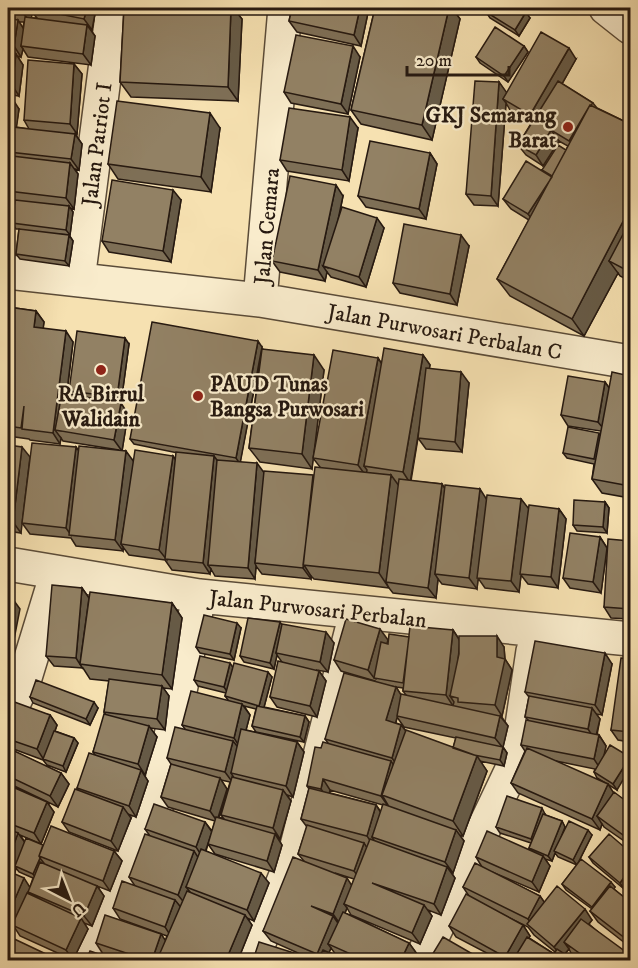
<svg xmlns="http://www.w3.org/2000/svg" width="638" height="968" viewBox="0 0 638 968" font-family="'IM FELL DW Pica',serif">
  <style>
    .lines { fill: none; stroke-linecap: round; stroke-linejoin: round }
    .minor-casing { stroke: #5a4b38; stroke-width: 36 }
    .minor { stroke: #f9eccc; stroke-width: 33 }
    .wall { fill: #7e6f56; stroke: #261910; stroke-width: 1.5; fill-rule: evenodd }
    .shaded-wall { fill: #665a46; stroke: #261910; stroke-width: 1.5 }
    .building { fill: #928164; stroke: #261910; stroke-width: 1.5 }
    .poi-dot { fill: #8f2418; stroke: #f9eccc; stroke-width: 2 }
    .labels { text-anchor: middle; stroke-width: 4.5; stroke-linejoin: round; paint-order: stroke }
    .poi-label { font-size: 22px; font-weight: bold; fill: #261910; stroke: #f9eccc; text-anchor: end }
    .street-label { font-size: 22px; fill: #261910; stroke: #f9eccc }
  </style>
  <rect width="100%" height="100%" fill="#f6e1b1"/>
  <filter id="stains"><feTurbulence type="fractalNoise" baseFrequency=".00333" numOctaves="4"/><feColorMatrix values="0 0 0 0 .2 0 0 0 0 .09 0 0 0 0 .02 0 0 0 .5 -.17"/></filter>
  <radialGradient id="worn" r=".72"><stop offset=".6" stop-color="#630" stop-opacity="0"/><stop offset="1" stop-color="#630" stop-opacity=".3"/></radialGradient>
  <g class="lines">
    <defs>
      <path id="minor" d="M 606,8 L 630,27
        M 8,272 L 260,300 L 630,362
        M 78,280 L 113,8
        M 260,300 L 285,8
        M 8,564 L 199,596 L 630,639
        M 8,715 L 24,681 L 57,573
        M 85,960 L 158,801 L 199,596
        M 252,960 L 296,850 L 352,629
        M 421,960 L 517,759 L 533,651"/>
    </defs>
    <use href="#minor" class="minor-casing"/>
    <use href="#minor" class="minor"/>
  </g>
  <path class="wall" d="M 8,8 L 96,8 L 92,30 L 90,29 L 95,36 L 91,65 L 28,57 L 23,49 L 21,57 L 17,56 L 23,65 L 19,96 L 8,94 ZM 32,12 L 37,18 L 31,18 ZM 19,22 L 24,22 L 23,28 Z
    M 124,8 L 233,8 L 242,19 L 238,101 L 131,97 L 120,82 Z
    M 292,8 L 369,8 L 361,46 L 297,32 L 289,21 Z
    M 375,8 L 452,8 L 460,19 L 432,140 L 361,124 L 351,110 Z
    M 486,12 L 530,18 L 519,36 L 490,18 Z
    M 524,46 L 528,52 L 508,82 L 480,63 L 476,57 Z
    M 360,57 L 348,114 L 291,103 L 284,92 Z
    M 576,59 L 562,84 L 593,103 L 597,108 L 630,124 L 630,281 L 620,276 L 618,273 L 584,336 L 510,296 L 497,279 L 529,220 L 511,209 L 503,199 L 542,171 L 566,150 L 568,146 L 559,141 L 543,166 L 526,155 L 518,145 L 532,122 L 510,110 L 506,103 L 498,206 L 474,205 L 466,194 L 499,82 L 506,93 Z
    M 74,64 L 82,74 L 77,134 L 75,134 L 82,144 L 79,170 L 75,169 L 78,174 L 74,209 L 70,208 L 73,212 L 70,235 L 55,234 L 69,235 L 73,241 L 69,266 L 20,259 L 16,254 L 19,229 L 16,229 L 12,223 L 15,201 L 9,192 L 8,209 L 8,175 L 10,178 L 12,157 L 9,152 L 12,130 L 8,130 L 8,97 L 19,109 L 16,127 L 29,129 L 24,120 Z
    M 220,128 L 211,192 L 118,179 L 108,164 Z
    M 358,128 L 349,181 L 287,171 L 280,160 Z
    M 430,153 L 437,164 L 426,219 L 366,207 L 358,196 Z
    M 343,196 L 339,216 L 384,228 L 366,287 L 331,277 L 327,272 L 325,281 L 280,272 L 272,261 Z
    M 181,200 L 171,262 L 109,252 L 102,241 Z
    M 469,246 L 457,305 L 400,293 L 393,283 Z
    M 8,307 L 36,311 L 44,322 L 43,328 L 73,342 L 67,394 L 71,395 L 69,391 L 129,344 L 121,403 L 119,403 L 128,414 L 122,451 L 134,461 L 173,456 L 175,459 L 178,453 L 134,444 L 130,439 L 262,347 L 262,349 L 324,370 L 314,451 L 378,358 L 381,363 L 423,355 L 430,365 L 429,369 L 469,383 L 462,452 L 426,449 L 418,438 L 419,432 L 411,481 L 442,484 L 444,488 L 486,499 L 521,499 L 528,509 L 559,509 L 566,519 L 558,588 L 528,584 L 521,575 L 519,592 L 485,588 L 478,578 L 477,589 L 442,584 L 438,579 L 436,598 L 393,593 L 389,588 L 314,579 L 311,576 L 311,579 L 262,574 L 256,566 L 255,579 L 215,576 L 211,569 L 210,574 L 172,570 L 165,560 L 129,555 L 123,547 L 123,551 L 76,546 L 71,538 L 30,534 L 22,523 L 76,447 L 79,451 L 119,450 L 63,441 L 61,438 L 60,444 L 30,440 L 29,439 L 8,436 ZM 261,354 L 249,448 L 260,462 L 312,469 L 313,458 L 320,467 L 314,477 L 264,473 L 240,462 Z
    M 630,376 L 630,498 L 602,493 L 592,479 L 594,464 L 567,458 L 563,453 L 600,434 L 601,431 L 568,426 L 561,415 L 605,382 L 609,388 Z
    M 8,445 L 21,533 L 8,531 Z
    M 605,502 L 609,508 L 607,533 L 577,531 L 573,525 Z
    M 600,537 L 607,548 L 601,593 L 570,588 L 563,578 Z
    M 630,541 L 630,619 L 611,618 L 604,607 Z
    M 82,588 L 89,598 L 172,603 L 182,618 L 172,689 L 163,688 L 169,696 L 165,730 L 150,728 L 157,737 L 145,775 L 144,775 L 148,781 L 136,817 L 128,814 L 131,818 L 118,851 L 69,832 L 62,822 L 78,790 L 77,788 L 95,755 L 93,752 L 106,715 L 104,712 L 109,681 L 90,679 L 83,668 L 54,666 L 46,656 Z
    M 280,622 L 281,625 L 334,643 L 328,672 L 316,670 L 319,671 L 326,681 L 317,717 L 277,707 L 270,697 L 282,662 L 277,655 L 274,669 L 244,662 L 240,656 Z
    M 241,628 L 234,660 L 200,653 L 196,647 Z
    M 453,630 L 459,639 L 504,647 L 505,659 L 512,670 L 502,716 L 501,716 L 508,726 L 503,747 L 507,753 L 504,766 L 480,761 L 487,771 L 463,836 L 459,835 L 464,841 L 453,873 L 451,872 L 455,878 L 441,915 L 428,910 L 432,916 L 420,944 L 351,915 L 347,908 L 345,913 L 409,943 L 417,954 L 413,960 L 349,960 L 336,955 L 331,948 L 329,952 L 346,960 L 315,960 L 310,958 L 312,960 L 253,960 L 307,957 L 271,941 L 263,931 L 304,861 L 298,854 L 307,827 L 301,819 L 309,789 L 307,786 L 321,748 L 328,743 L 325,739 L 376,682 L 375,681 L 341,671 L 334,660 L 388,640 L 386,643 L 388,644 L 409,637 ZM 389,686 L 403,688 L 403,691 L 406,695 L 401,695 L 396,687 ZM 397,717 L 404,727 L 456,738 L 453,748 L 406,731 L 401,725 L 396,723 ZM 330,790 L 383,805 L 381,812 L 376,805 L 330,793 ZM 335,873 L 354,879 L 352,885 Z
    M 630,659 L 630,742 L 618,740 L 611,730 Z
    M 612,664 L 602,715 L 596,714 L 600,719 L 597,735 L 599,735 L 606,746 L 604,754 L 617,790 L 597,778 L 594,772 L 595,769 L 556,761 L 614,793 L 630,804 L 630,845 L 604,827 L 602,824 L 600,830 L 518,793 L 511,783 L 525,751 L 521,745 L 528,720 L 525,717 L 529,697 L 525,692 Z
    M 233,667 L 272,677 L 264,707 L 305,716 L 309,722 L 304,742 L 256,732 L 252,726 L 256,709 L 244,706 L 250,715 L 246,730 L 297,742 L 304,752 L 293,797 L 287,795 L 291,801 L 280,839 L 278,838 L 282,845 L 274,872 L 215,854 L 208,844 L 206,851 L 269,883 L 254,921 L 247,918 L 252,925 L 238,960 L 165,960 L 163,958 L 163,960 L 123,960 L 103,954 L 96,943 L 161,934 L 165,941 L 167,936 L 120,919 L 113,908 L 135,886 L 129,877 L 150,836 L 145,829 L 205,822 L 212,831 L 215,821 L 168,807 L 161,797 L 171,764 L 167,758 L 185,729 L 182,725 L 228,700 L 225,696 L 226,693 L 198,686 L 194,680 ZM 221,780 L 230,782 L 221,815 L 224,819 L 219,817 L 227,789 Z
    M 30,697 L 98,708 L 90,725 L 33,703 Z
    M 8,705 L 50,715 L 57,725 L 55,731 L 74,738 L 78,743 L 66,772 L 47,765 L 43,760 L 8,747 Z
    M 8,749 L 61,773 L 69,784 L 58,807 L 8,783 Z
    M 8,785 L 47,802 L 54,812 L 41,844 L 20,835 L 25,842 L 43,845 L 114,851 L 122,861 L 110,891 L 97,886 L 104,896 L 92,926 L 84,923 L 88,929 L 73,960 L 20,936 L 13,925 L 8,922 L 8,871 L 30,887 L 33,878 L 19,872 L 16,868 L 15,872 L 8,869 Z
    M 545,814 L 545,815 L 562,821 L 565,827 L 592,835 L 579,861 L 615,887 L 614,889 L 630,902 L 630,947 L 598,922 L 590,911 L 592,909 L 566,890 L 562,884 L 577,865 L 558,857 L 555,853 L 552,861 L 545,859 L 550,866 L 539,892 L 492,872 L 540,896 L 544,902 L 592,920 L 589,924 L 630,960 L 582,960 L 571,953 L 569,949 L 565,954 L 574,960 L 500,960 L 456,937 L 449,926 L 469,896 L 463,887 L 482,867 L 476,857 L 531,850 L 529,848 L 531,843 L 500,833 L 496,827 ZM 500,913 L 528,927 L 534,935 L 555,952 L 554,954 L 529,938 L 530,936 L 523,925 Z
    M 630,852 L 630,881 L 624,889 L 593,863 L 589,857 Z"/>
  <path class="shaded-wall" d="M 24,8 L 33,8 L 29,8 L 32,12 L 31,23 L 23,13 Z
    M 87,8 L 96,8 L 92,30 L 84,19 Z
    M 231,8 L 233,8 L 242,19 L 238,101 L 228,87 Z
    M 360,8 L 369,8 L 361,46 L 354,35 Z
    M 449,8 L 452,8 L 460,19 L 432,140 L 422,125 Z
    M 526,12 L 530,18 L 519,36 L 515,30 Z
    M 18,20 L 25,31 L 21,46 L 23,49 L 21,57 L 14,46 Z
    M 87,25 L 95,36 L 91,65 L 83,54 Z
    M 353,46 L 360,57 L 348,114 L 341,104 Z
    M 524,46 L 528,52 L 508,82 L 504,76 Z
    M 569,48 L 576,59 L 538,126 L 530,115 Z
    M 16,54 L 23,65 L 19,96 L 12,85 Z
    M 74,64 L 82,74 L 77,134 L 70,124 Z
    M 499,82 L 507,93 L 503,99 L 506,103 L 498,206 L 491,196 Z
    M 12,98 L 19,109 L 16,131 L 8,120 Z
    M 210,113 L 220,128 L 211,192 L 201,177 Z
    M 350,117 L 358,128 L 349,181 L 342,170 Z
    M 551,130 L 559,141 L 543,166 L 536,155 Z
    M 75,134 L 82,144 L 79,170 L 71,159 Z
    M 430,153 L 437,164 L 426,219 L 419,209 Z
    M 70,163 L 78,174 L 74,209 L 66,198 Z
    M 8,175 L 11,180 L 8,191 L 9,192 L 8,209 Z
    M 552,177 L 536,225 L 528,214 Z
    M 336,185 L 343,196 L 328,268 L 323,266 L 327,272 L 325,281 L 318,270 Z
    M 173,190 L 181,200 L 171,262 L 163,251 Z
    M 69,206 L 73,212 L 70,235 L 66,230 Z
    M 630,208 L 630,248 L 609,261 L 618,273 L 584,336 L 572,319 Z
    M 377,218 L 384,228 L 366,287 L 359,277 Z
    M 8,220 L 12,227 L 11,249 L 8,245 Z
    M 69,235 L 73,241 L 69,266 L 65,261 Z
    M 461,235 L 469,246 L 457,305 L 450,294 Z
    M 36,311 L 44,322 L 42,338 L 34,327 Z
    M 66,331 L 73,342 L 62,431 L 55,430 L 61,438 L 60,444 L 53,433 Z
    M 125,338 L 129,344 L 121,403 L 117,397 Z
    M 258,341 L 262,347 L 240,464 L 236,458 Z
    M 314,355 L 324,370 L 312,469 L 302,454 Z
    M 423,355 L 430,365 L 410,483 L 403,472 Z
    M 378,358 L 385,369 L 364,466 L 367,470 L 366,476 L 358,465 Z
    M 461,372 L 469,383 L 462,452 L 455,442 Z
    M 605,382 L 612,392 L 606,432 L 598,422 Z
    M 121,403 L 128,414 L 122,451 L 114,440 Z
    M 22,447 L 30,457 L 21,533 L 13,522 Z
    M 76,447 L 84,458 L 71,535 L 66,528 Z
    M 126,451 L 134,462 L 121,544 L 123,547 L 123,551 L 115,540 Z
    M 173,456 L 180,466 L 167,560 L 159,550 Z
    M 214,456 L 222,467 L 208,565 L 211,569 L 210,574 L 203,563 Z
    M 257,463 L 265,474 L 255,563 L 256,566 L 255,579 L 248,568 Z
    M 391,475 L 402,490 L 386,582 L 389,588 L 379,573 Z
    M 442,484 L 449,495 L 435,574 L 438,579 L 436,598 L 428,588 Z
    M 480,489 L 487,500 L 477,589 L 469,578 Z
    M 521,499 L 529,509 L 519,592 L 511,581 Z
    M 605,502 L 609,508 L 607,533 L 603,527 Z
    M 559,509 L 566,519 L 558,588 L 551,577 Z
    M 600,537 L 607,548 L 601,593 L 593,582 Z
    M 304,565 L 311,576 L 311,579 L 303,568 Z
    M 82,588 L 89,598 L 80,664 L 83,669 L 76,658 Z
    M 12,598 L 20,609 L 9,665 L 8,663 L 8,623 Z
    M 172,603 L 182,618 L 172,689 L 162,675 Z
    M 280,622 L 284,628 L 276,653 L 277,655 L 274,669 L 270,663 Z
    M 237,623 L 241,628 L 234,660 L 230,654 Z
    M 380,629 L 388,640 L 376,679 L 374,678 L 368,670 Z
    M 453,630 L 460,641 L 454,697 L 450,696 L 454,702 L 453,706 L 446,695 Z
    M 326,632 L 334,643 L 328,672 L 320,662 Z
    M 497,636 L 504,647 L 505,661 L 505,659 L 512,670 L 502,716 L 495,705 Z
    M 605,653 L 612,664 L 602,715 L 595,705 Z
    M 230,663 L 234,669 L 228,693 L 224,687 Z
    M 319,671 L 326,681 L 317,717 L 310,706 Z
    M 268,672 L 272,677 L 263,711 L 259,706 Z
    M 162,686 L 169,696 L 165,730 L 157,719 Z
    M 396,687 L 403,698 L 393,731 L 386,720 Z
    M 94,702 L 98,708 L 90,725 L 86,719 Z
    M 242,704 L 250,715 L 241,749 L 234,738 Z
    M 592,708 L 600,719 L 595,740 L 588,729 Z
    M 50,715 L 57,725 L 44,760 L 37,749 Z
    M 305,716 L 309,722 L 304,742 L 300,737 Z
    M 500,716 L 508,726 L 503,747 L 507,753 L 504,766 L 500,760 L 503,748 L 495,738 Z
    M 401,725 L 409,735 L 399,768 L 392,758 Z
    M 149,726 L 157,737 L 145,775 L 138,764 Z
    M 599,735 L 606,746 L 601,770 L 594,759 Z
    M 74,738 L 78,743 L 66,772 L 63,766 Z
    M 233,741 L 241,751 L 231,773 L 234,778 L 233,783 L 225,772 Z
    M 297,742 L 304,752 L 293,797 L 286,786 Z
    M 477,756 L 487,771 L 463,836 L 453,821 Z
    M 630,757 L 630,768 L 617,790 L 613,784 Z
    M 391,761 L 398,772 L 382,795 L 388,805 L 388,806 L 381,796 Z
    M 141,770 L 148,781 L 136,817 L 129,806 Z
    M 61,773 L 69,784 L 58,807 L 50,796 Z
    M 220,778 L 227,789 L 217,821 L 210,811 Z
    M 323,779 L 330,790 L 328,799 L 321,789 Z
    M 608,784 L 615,795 L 597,816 L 602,824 L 600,830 L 592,819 Z
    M 283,790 L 291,801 L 280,839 L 273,828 Z
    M 47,802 L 54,812 L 41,844 L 34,833 Z
    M 376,805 L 383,816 L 372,837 L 375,842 L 374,847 L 367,836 Z
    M 123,807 L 131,818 L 118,851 L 111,841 Z
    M 542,808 L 545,814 L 535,845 L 531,839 Z
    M 562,821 L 565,827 L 552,861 L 548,856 Z
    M 205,822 L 212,832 L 203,858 L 196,847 Z
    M 456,830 L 464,841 L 453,873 L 445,862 Z
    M 588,830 L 592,835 L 577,865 L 573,860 Z
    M 18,833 L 26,844 L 15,866 L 16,868 L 15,872 L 8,861 Z
    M 275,834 L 282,845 L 274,872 L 267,861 Z
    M 364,843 L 371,854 L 362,882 L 354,871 Z
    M 114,851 L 122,861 L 110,891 L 103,881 Z
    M 194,851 L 201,862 L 186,887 L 190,892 L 186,905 L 178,895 Z
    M 543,856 L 550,866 L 539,892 L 532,882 Z
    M 40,858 L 44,863 L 37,880 L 33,874 Z
    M 447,867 L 455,878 L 441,915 L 434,904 Z
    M 261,873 L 269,883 L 254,921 L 247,910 Z
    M 627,875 L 630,881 L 624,889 L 620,883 Z
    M 24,878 L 31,889 L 28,892 L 29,894 L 15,926 L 8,915 Z
    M 347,878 L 354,889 L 344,904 L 347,908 L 340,924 L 333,914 Z
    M 611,882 L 615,887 L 596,912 L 592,907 Z
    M 97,886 L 104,896 L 92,926 L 84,916 Z
    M 540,896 L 547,906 L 535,930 L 528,919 Z
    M 175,900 L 183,910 L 172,938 L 165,927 Z
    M 424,905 L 432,916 L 420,944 L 412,933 Z
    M 585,909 L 592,920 L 570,947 L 564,942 L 569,949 L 562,957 L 554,947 Z
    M 245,915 L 252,925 L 238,960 L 226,960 Z
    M 333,916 L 340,926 L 328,944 L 331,948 L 326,960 L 321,960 L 317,954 Z
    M 81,918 L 88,929 L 73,960 L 66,950 Z
    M 523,925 L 530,936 L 516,960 L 507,960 L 505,957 Z
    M 161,934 L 168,944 L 160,953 L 163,958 L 163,960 L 152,960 Z
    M 409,943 L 417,954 L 413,960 L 401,960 Z
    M 48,955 L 52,960 L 46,960 Z"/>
  <path class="building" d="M 8,8 L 24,8 L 23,13 L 8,10 Z
    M 29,8 L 87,8 L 84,19 Z
    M 124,8 L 231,8 L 228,87 L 120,82 Z
    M 292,8 L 360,8 L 354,35 L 289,21 Z
    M 375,8 L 449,8 L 422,125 L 351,110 Z
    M 489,8 L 518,8 L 526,12 L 515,30 L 486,12 Z
    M 25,17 L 87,25 L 83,54 L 21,46 Z
    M 8,18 L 18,20 L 14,46 L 8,45 Z
    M 495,27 L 524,46 L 504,76 L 476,57 Z
    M 541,32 L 569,48 L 530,115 L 503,99 Z
    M 296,35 L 353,46 L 341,104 L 284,92 Z
    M 8,53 L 16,54 L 12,85 L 8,84 Z
    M 28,60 L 74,64 L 70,124 L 24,120 Z
    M 475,81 L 499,82 L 491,196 L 466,194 Z
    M 558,81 L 593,103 L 591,105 L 590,105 L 569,141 L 551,130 L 536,155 L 518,145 Z
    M 8,97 L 12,98 L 8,120 Z
    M 117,101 L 210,113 L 201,177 L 108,164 Z
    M 590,105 L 630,124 L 630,208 L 572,319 L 497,279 Z
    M 289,108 L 350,117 L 342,170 L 280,160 Z
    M 12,127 L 75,134 L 71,159 L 9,152 Z
    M 370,141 L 430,153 L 419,209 L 358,196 Z
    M 558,145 L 566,150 L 552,176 L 542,170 Z
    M 12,156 L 70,163 L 66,198 L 8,191 Z
    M 526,161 L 552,177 L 528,214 L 503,199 Z
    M 290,176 L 336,185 L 318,270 L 272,261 Z
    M 112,180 L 173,190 L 163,251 L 102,241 Z
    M 15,200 L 69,206 L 66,230 L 12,223 Z
    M 342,207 L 377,218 L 359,277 L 323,266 Z
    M 630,221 L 630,272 L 609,261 Z
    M 404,224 L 461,235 L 450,294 L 393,283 Z
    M 19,229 L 69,235 L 65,261 L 16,254 Z
    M 8,307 L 36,311 L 34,327 L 66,331 L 53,433 L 22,429 L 24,406 L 21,428 L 8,426 Z
    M 152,322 L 258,341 L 236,458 L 130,439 Z
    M 77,331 L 125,338 L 117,397 L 69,391 Z
    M 384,348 L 423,355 L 403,472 L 364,466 Z
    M 262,349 L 314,355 L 302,454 L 249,448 Z
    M 333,350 L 378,358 L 358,465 L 313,458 Z
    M 426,368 L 461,372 L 455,442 L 418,438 Z
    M 612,372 L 630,376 L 630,486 L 592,479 Z
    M 568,376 L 605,382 L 598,422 L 561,415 Z
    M 62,393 L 121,403 L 114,440 L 55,430 Z
    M 568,427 L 599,433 L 594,459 L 563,453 Z
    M 32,443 L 76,447 L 66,528 L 22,523 Z
    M 8,445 L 22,447 L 13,522 L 8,521 Z
    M 79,446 L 126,451 L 115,540 L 69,535 Z
    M 135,450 L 173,456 L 159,550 L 121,544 Z
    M 176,452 L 214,456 L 203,563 L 165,559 Z
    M 217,460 L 257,463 L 248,568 L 208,565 Z
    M 315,467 L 391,475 L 379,573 L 303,565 Z
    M 264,471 L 313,475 L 303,568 L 255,563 Z
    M 399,479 L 442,484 L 428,588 L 386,582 Z
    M 445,485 L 480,489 L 469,578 L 435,574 Z
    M 487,495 L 521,499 L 511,581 L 477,578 Z
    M 574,500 L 605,502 L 603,527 L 573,525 Z
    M 529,505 L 559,509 L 551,577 L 520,574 Z
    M 570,533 L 600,537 L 593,582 L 563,578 Z
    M 608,539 L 630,541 L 630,609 L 604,607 Z
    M 52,585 L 82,588 L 76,658 L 46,656 Z
    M 90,592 L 172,603 L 162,675 L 80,664 Z
    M 8,597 L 12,598 L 8,623 Z
    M 204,615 L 237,623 L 230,654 L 196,647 Z
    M 248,618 L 280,622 L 270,663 L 240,656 Z
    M 346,619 L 380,629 L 368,670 L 334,660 Z
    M 282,624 L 326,632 L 320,662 L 276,653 Z
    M 410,626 L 453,630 L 446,695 L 403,691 Z
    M 389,634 L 409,637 L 403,683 L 374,678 L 381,642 L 388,644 Z
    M 459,636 L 497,636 L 497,657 L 505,659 L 495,705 L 458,702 L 458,698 L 450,696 L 459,654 Z
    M 535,641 L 605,653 L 595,705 L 525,692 Z
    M 200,656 L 230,663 L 224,687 L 194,680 Z
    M 621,658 L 630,659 L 630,732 L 611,730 Z
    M 278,661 L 319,671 L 310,706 L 270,697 Z
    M 234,663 L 268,672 L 259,706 L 225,696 Z
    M 344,673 L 396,687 L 386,720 L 401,725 L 392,758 L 325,739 Z
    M 109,679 L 162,686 L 157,719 L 104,712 Z
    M 36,680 L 94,702 L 86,719 L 30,697 Z
    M 191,691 L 242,704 L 234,738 L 182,725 Z
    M 401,694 L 500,716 L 495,738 L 397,716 Z
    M 529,696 L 592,708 L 588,729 L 525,717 Z
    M 9,700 L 50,715 L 37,749 L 8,739 L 8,705 Z
    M 257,706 L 305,716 L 300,737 L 252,726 Z
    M 104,714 L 149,726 L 138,764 L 93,752 Z
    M 526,720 L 599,735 L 594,759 L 521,745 Z
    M 175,727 L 233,741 L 225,772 L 167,758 Z
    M 241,729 L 297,742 L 286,786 L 231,773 Z
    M 406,730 L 477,756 L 453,821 L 382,795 Z
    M 54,731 L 74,738 L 63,766 L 43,759 Z
    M 456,737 L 503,747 L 500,760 L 474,755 L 453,748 Z
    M 323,742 L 391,761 L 381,796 L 323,779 L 321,789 L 307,786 L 315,747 L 321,748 Z
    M 610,745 L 630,757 L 613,784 L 594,772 Z
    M 8,748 L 61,773 L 50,796 L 8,776 Z
    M 527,748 L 608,784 L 592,819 L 511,783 Z
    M 89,753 L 141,770 L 129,806 L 77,788 Z
    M 171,764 L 220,778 L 210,811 L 161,797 Z
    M 232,777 L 283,790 L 273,828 L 221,815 Z
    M 8,785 L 47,802 L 34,833 L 8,823 Z
    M 309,788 L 376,805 L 367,836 L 301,819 Z
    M 75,789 L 123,807 L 111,841 L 62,822 Z
    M 614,792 L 630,804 L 630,840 L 597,816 Z
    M 507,796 L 542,808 L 531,839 L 496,827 Z
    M 154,804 L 205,822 L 196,847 L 145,829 Z
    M 383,804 L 456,830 L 445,862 L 372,837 Z
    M 543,814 L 562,821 L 548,856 L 529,848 Z
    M 216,817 L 275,834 L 267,861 L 208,844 Z
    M 569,821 L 588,830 L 573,860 L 554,851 Z
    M 307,825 L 364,843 L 354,871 L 298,854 Z
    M 51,826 L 114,851 L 103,881 L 39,856 Z
    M 8,829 L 18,833 L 8,860 Z
    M 487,831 L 543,856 L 532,882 L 476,857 Z
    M 145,834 L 194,851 L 178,895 L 129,877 Z
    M 609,834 L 630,852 L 630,869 L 620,883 L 589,857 Z
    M 26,838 L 43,845 L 39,856 L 40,858 L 33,874 L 15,866 Z
    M 370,839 L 447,867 L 434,904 L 372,883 L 424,905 L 412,933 L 344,904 Z
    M 201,849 L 261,873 L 247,910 L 186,887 Z
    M 293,857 L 347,878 L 333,914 L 311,906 L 333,916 L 317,954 L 263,931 Z
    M 581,859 L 611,882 L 592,907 L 562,884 Z
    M 40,862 L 97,886 L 84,916 L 28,892 Z
    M 475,863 L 540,896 L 528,919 L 463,887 Z
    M 630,869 L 630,878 L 626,875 Z
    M 8,871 L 24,878 L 8,915 Z
    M 122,881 L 175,900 L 165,927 L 113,908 Z
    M 557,886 L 585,909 L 554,947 L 527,924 Z
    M 610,886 L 630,902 L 630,942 L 590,911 Z
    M 187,891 L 245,915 L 226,960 L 177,960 L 160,953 Z
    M 27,893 L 81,918 L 66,950 L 12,925 Z
    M 466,894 L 523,925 L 505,957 L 449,926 Z
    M 343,912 L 409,943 L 401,960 L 364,960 L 328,944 Z
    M 105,915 L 161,934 L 152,960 L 147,960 L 96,943 Z
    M 581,919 L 630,955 L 630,960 L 589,960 L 564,942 Z
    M 8,936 L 48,955 L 46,960 L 8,960 Z
    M 443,937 L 483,960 L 429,960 Z
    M 527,937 L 554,954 L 557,949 L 574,960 L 513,960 Z
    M 259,942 L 310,958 L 309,960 L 253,960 Z
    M 323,950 L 346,960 L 318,960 Z
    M 90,951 L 116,960 L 86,960 Z"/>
  <g class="poi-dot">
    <circle cx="568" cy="127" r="6"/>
    <circle cx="101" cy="370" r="6"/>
    <circle cx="198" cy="396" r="6"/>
  </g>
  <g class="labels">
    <g class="poi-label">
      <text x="556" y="122">GKJ Semarang<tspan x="556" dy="25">Barat</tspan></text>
      <text x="210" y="391" text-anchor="start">PAUD Tunas<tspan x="210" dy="25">Bangsa Purwosari</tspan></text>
      <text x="101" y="401" text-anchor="middle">RA Birrul<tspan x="101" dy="25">Walidain</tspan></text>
    </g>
    <g class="street-label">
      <text transform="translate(96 144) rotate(-83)" y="8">Jalan Patriot I</text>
      <text transform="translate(266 226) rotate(-85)" y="8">Jalan Cemara</text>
      <text transform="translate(445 331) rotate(10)" y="8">Jalan Purwosari Perbalan C</text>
      <text transform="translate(318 608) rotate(6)" y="8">Jalan Purwosari Perbalan</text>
    </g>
  </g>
  <rect width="638" height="968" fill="none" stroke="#f6e1b1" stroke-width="30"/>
  <rect x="9" y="9" width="620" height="950" fill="none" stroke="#261910" stroke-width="3"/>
  <rect x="15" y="15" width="608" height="938" fill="none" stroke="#261910" stroke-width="1.5"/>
  <g transform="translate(69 899) rotate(138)" stroke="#f9eccc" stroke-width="4.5" paint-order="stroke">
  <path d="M0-4.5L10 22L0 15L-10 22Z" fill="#261910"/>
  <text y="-9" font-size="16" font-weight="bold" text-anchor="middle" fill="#261910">U</text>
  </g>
  <path d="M407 66v9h102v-9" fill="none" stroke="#261910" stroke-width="3"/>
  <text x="416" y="66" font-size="18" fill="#261910" stroke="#f9eccc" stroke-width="4.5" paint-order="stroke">20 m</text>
  <rect width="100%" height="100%" filter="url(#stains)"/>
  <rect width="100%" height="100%" fill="url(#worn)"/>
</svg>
